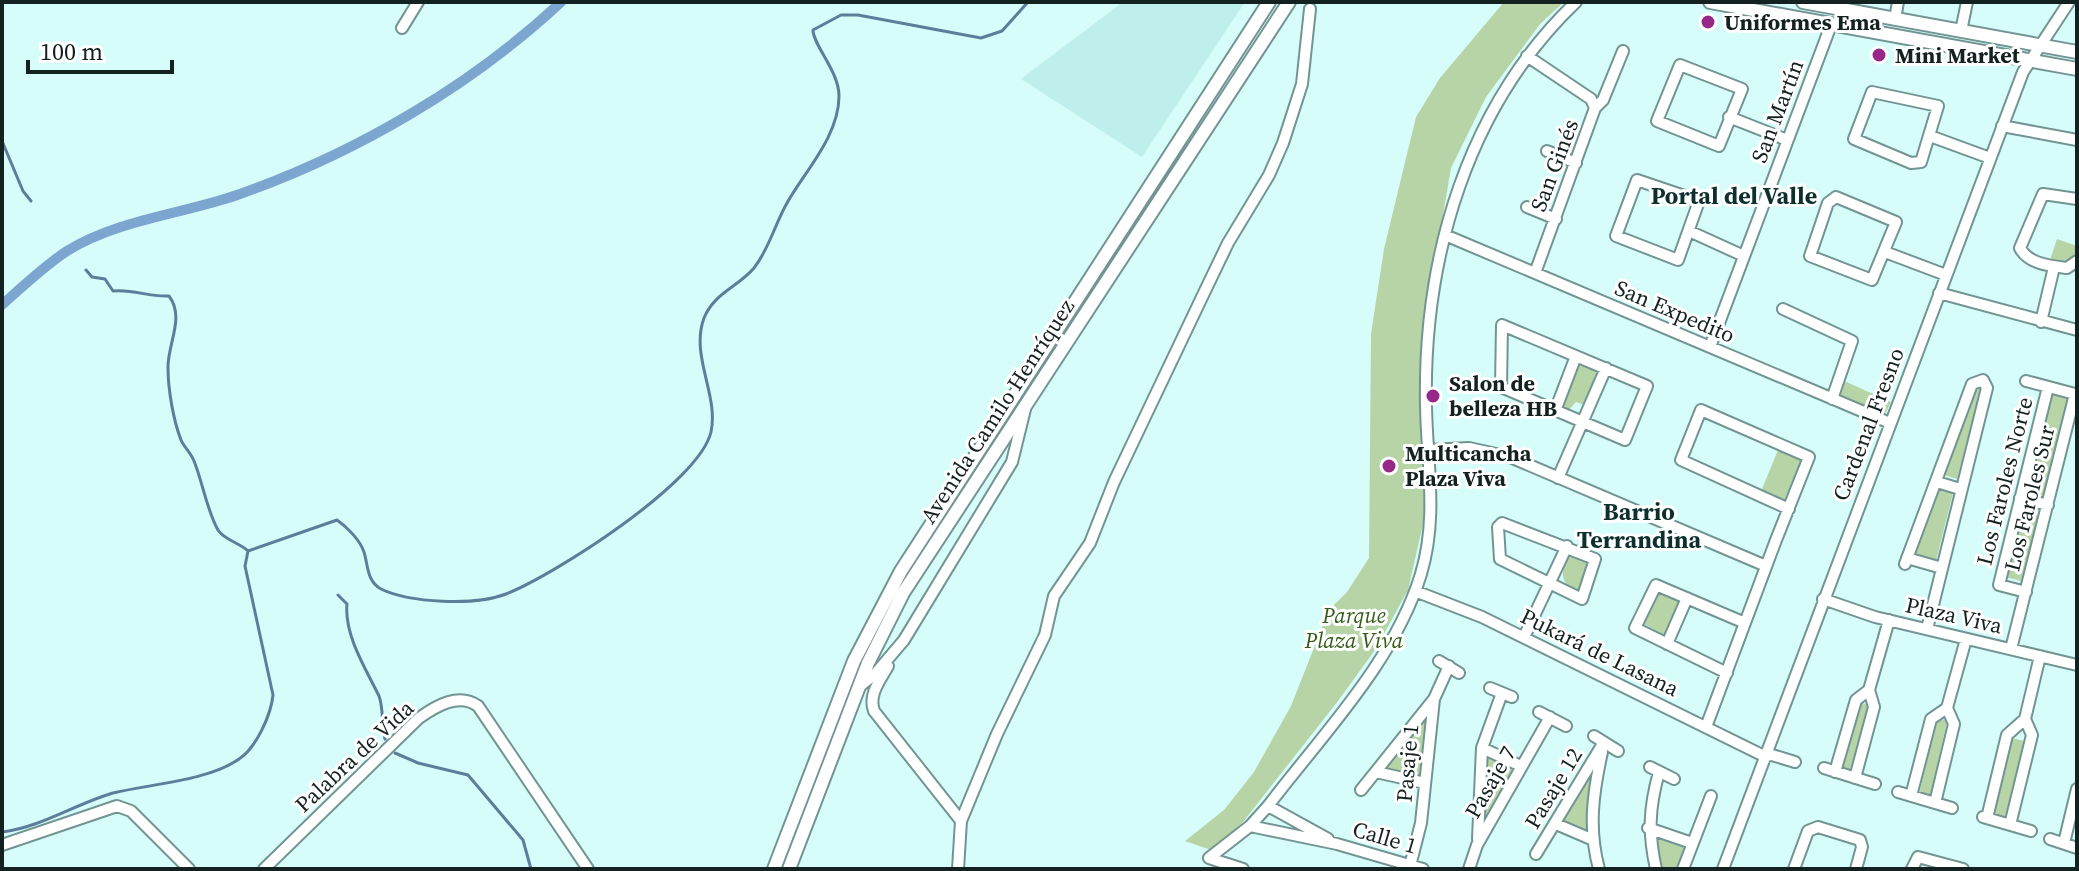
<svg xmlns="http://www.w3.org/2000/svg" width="2079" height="871" viewBox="0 0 2079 871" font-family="'Source Serif 4',serif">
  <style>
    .built { fill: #bfefec }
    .green { fill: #b6d4a5 }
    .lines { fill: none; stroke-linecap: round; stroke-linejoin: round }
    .stream { stroke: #5c7e9b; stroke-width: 3 }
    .canal { stroke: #7ca6d0; stroke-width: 10 }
    .minor-casing { stroke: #729593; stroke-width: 14 }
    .major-casing { stroke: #729593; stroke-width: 16 }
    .minor { stroke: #fff; stroke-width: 10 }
    .major { stroke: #fff; stroke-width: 12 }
    .poi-dot { fill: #972888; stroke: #fff; stroke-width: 3 }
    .labels { text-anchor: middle; stroke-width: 6; stroke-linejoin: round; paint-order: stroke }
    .poi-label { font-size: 22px; font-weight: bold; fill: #132120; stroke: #fff; text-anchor: start }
    .street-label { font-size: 22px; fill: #132120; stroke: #fff }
    .park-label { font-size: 22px; font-style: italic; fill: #355c17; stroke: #fff }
    .neighbourhood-label { font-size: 24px; font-weight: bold; fill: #0d302f; stroke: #fff }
  </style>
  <rect width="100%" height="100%" fill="#d6fdfa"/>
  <path class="built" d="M 1123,2 L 1245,2 L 1142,157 L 1021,79 Z"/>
  <path class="green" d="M 1504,2 L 1564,2 L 1540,24 L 1486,97 L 1451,168 L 1422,338 L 1420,378 L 1425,497 L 1423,524 L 1408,590 L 1375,650 L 1338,701 L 1243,822 L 1211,850 L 1185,841 L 1224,810 L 1254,772 L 1291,706 L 1329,610 L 1347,592 L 1369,558 L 1371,334 L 1384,249 L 1416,117 L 1440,78 Z
    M 2057,239 L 2077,246 L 2071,267 L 2050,260 Z
    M 1578,362 L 1601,373 L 1587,406 L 1576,402 L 1568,411 L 1562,407 Z
    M 1842,380 L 1891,402 L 1885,414 L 1837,393 Z
    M 1978,386 L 1982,387 L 1957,479 L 1944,475 Z
    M 2051,394 L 2069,398 L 2044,496 L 2026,492 Z
    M 1778,450 L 1801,460 L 1783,503 L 1760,494 Z
    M 1937,490 L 1953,493 L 1936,561 L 1913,554 Z
    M 2022,512 L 2039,516 L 2021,581 L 2005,577 Z
    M 1569,552 L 1595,563 L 1580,597 C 1560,582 1559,575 1569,552 Z
    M 1656,590 L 1680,599 L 1664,635 L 1642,623 Z
    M 1432,700 L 1422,782 L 1375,771 Z
    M 1859,702 L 1871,706 L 1851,775 L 1838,771 Z
    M 1936,718 L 1947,721 L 1930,798 L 1919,795 Z
    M 2012,738 L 2024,741 L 2005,817 L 1992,814 Z
    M 1487,755 L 1515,765 L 1482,832 Z
    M 1599,756 L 1587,831 L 1561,822 Z
    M 1654,837 L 1686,848 L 1678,869 L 1659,869 Z"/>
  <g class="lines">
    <path class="stream" d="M 2,141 L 23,191 L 31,201
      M 86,270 L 92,277 L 105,279 L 113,291 C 134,289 148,297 169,296 C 185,317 168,343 168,367 C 168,389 173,419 181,440 C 184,447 191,453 194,461 C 202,480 207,511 218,530 C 224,540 240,543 248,551
      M 338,595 L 347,604 C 344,635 366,669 379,696 C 384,709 381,726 385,739
      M 395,753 L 418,763 L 468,775 L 523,840 L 531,869
      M 2,832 C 42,827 75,804 113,793 C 150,784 208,781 239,759 C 256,748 271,715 273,695 L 245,566 L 248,551 L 337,520 C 347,527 360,540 364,552 C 368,565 367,582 381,589 C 410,603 475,606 506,594 C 554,575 699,483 711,432 C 719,395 690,356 704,318 C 714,293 738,287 754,268 C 769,249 775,224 787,203 C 805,171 839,136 839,96 C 839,71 813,45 813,30 L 841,15 L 858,15 L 981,38 L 1002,31 L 1028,2"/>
    <path class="canal" d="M 2,305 C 23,286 44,266 67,251 C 119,219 184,214 240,194 C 356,153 471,86 561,2"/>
    <defs>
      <path id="minor" d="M 1895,19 L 1898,2
        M 402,28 L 418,2
        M 1961,31 L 1967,2
        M 1527,56 L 1591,99 L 1595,108 L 1535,273
        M 1680,65 L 1742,89 L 1719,146 L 1657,121 Z
        M 1872,92 L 1938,106 L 1921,162 L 1911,163 L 1854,139 Z
        M 1595,108 L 1603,100 L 1623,51
        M 1729,117 L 1787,140
        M 2002,126 L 2077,140
        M 1930,136 L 1990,158
        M 1547,151 L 1576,163
        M 1637,180 L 1699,201 L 1678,260 L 1616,236 Z
        M 1836,197 L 1896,222 L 1872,280 L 1810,256 L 1828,203 Z
        M 2077,199 L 2043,194 L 2020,248 C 2028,264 2051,266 2067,268 L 2077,261
        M 1527,207 L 1556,219
        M 1689,231 L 1744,256
        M 1445,235 L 1890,423
        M 1885,252 L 1946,275
        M 1939,293 L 2077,330
        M 1783,309 L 1852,341 L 1832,399
        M 2041,322 L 2054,267
        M 1502,325 L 1647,386 L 1625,440 L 1501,387 Z
        M 1710,347 L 1831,25
        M 1555,411 L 1576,356
        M 1429,450 L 1469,448 L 1510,457 L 1766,566
        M 1558,478 L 1606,368
        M 1937,482 L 1960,489
        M 2020,498 L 2048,505
        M 1502,523 L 1595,559 L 1582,599 L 1500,559 L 1498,527 Z
        M 1907,558 L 1942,568
        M 1905,564 L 1972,384 L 1983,380 L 1987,388 L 1927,629
        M 1415,591 L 1482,617 L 1764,756 L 1772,755 L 1795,762
        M 2026,592 L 1999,585 L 2048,387
        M 1823,599 L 1875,617 L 2077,665
        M 1524,637 L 1567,546
        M 1667,644 L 1687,598
        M 2011,649 L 2075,394 L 2026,381
        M 1439,661 L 1459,673
        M 888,666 C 880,680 868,695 874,711 L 961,821
        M 1727,673 L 1635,628 L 1656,585 L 1745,623
        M 860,686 L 876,673 L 904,640 L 1012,462 L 1026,405
        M 1490,688 L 1512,697
        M 1869,690 L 1889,620
        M 1947,708 L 1966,639
        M 1539,712 L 1566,726
        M 2025,719 L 2040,656
        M 1706,727 L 1776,540 L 1809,457 L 1701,410 L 1681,460 L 1789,509
        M 1594,736 L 1618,751
        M 1482,748 L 1521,766
        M 1650,767 L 1674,779
        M 1824,768 L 1875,784
        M 1376,772 L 1425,783
        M 1835,772 L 1856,700 L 1869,690
        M 1855,778 L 1874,707 L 1869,690
        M 1361,790 L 1434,699
        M 1898,792 L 1952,808
        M 1911,796 L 1931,719 L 1947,708
        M 1935,803 L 1954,724 L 1947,708
        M 1268,806 L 1328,839
        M 1983,817 L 2031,831
        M 1987,818 L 2007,735 L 2025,719
        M 1556,824 L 1591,839
        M 2010,825 L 2032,735 L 2025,719
        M 1250,826 L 1337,844 L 1423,869
        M 1648,828 L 1692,843
        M 1478,839 L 1482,748 L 1502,693
        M 2050,839 L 2077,848
        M 2064,843 L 2077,789
        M 2,845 L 117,806 L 131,811 L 189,869
        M 1536,854 L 1604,742
        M 1209,858 L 1250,826 L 1268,806 C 1322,735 1394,662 1421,574 C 1438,517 1427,464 1426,406 C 1423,258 1467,106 1576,2
        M 1209,858 L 1243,869
        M 1410,866 L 1421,823 L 1434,699 L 1449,666
        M 264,869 L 419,718 C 436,706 459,692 478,706 L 588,869
        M 958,869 L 961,821 L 997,734 L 1045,635 L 1054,596 L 1090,543 L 1114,482 L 1203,295 L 1228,243 L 1269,175 L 1283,143 L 1302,84 L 1310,9
        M 1469,869 L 1477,845 L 1550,717
        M 1599,869 C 1588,828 1593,793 1602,752
        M 1656,869 C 1648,833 1649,808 1659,772
        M 1683,869 L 1711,796
        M 1723,869 L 2023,72 L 2069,2
        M 1794,869 L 1808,831 L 1818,827 L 1860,840 L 1862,847 L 1856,869
        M 1912,869 L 1918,857 L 1963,869"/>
      <path id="major" d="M 1710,2 L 2077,69
        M 1803,2 L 2077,52
        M 774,869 L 854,661 L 901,571 L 1269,2
        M 789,869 L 868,663 L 903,593 L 1289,2"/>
    </defs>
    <use href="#minor" class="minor-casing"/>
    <use href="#major" class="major-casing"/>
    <use href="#minor" class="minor"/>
    <use href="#major" class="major"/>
  </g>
  <g class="poi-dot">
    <circle cx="1708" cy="22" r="8"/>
    <circle cx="1879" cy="55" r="8"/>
    <circle cx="1433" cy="396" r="8"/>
    <circle cx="1389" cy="466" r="8"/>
  </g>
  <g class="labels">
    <g class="poi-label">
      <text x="1724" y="30">Uniformes Ema</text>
      <text x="1895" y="63">Mini Market</text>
      <text x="1449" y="391">Salon de<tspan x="1449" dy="25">belleza HB</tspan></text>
      <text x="1405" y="461">Multicancha<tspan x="1405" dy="25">Plaza Viva</tspan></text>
    </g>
    <g class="street-label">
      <text transform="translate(1777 111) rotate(-69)" y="8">San Martín</text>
      <text transform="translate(1554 165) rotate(-69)" y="8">San Ginés</text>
      <text transform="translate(1675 311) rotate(23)" y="8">San Expedito</text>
      <text transform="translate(997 411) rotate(-57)" y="8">Avenida Camilo Henríquez</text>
      <text transform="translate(1868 424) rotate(-69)" y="8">Cardenal Fresno</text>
      <text transform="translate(2004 481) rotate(-76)" y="8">Los Faroles Norte</text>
      <text transform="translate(2029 498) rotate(-76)" y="8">Los Faroles Sur</text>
      <text transform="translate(1954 615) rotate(13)" y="8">Plaza Viva</text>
      <text transform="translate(1600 652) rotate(26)" y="8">Pukará de Lasana</text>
      <text transform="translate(354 756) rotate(-43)" y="8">Palabra de Vida</text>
      <text transform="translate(1407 763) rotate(-85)" y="8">Pasaje 1</text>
      <text transform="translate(1490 782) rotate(-60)" y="8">Pasaje 7</text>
      <text transform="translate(1553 788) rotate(-59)" y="8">Pasaje 12</text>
      <text transform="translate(1385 837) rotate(16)" y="8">Calle 1</text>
    </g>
    <g class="park-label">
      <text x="1354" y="623">Parque<tspan x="1354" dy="25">Plaza Viva</tspan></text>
    </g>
    <g class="neighbourhood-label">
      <text x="1734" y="204">Portal del Valle</text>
      <text x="1639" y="520">Barrio<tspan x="1639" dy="28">Terrandina</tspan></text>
    </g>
  </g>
  <rect width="2079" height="871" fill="none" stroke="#132120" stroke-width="8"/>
  <path d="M28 60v12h144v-12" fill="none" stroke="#132120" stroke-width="4"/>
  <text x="40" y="60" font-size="24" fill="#132120" stroke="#ffffff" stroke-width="6" paint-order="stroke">100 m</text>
</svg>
